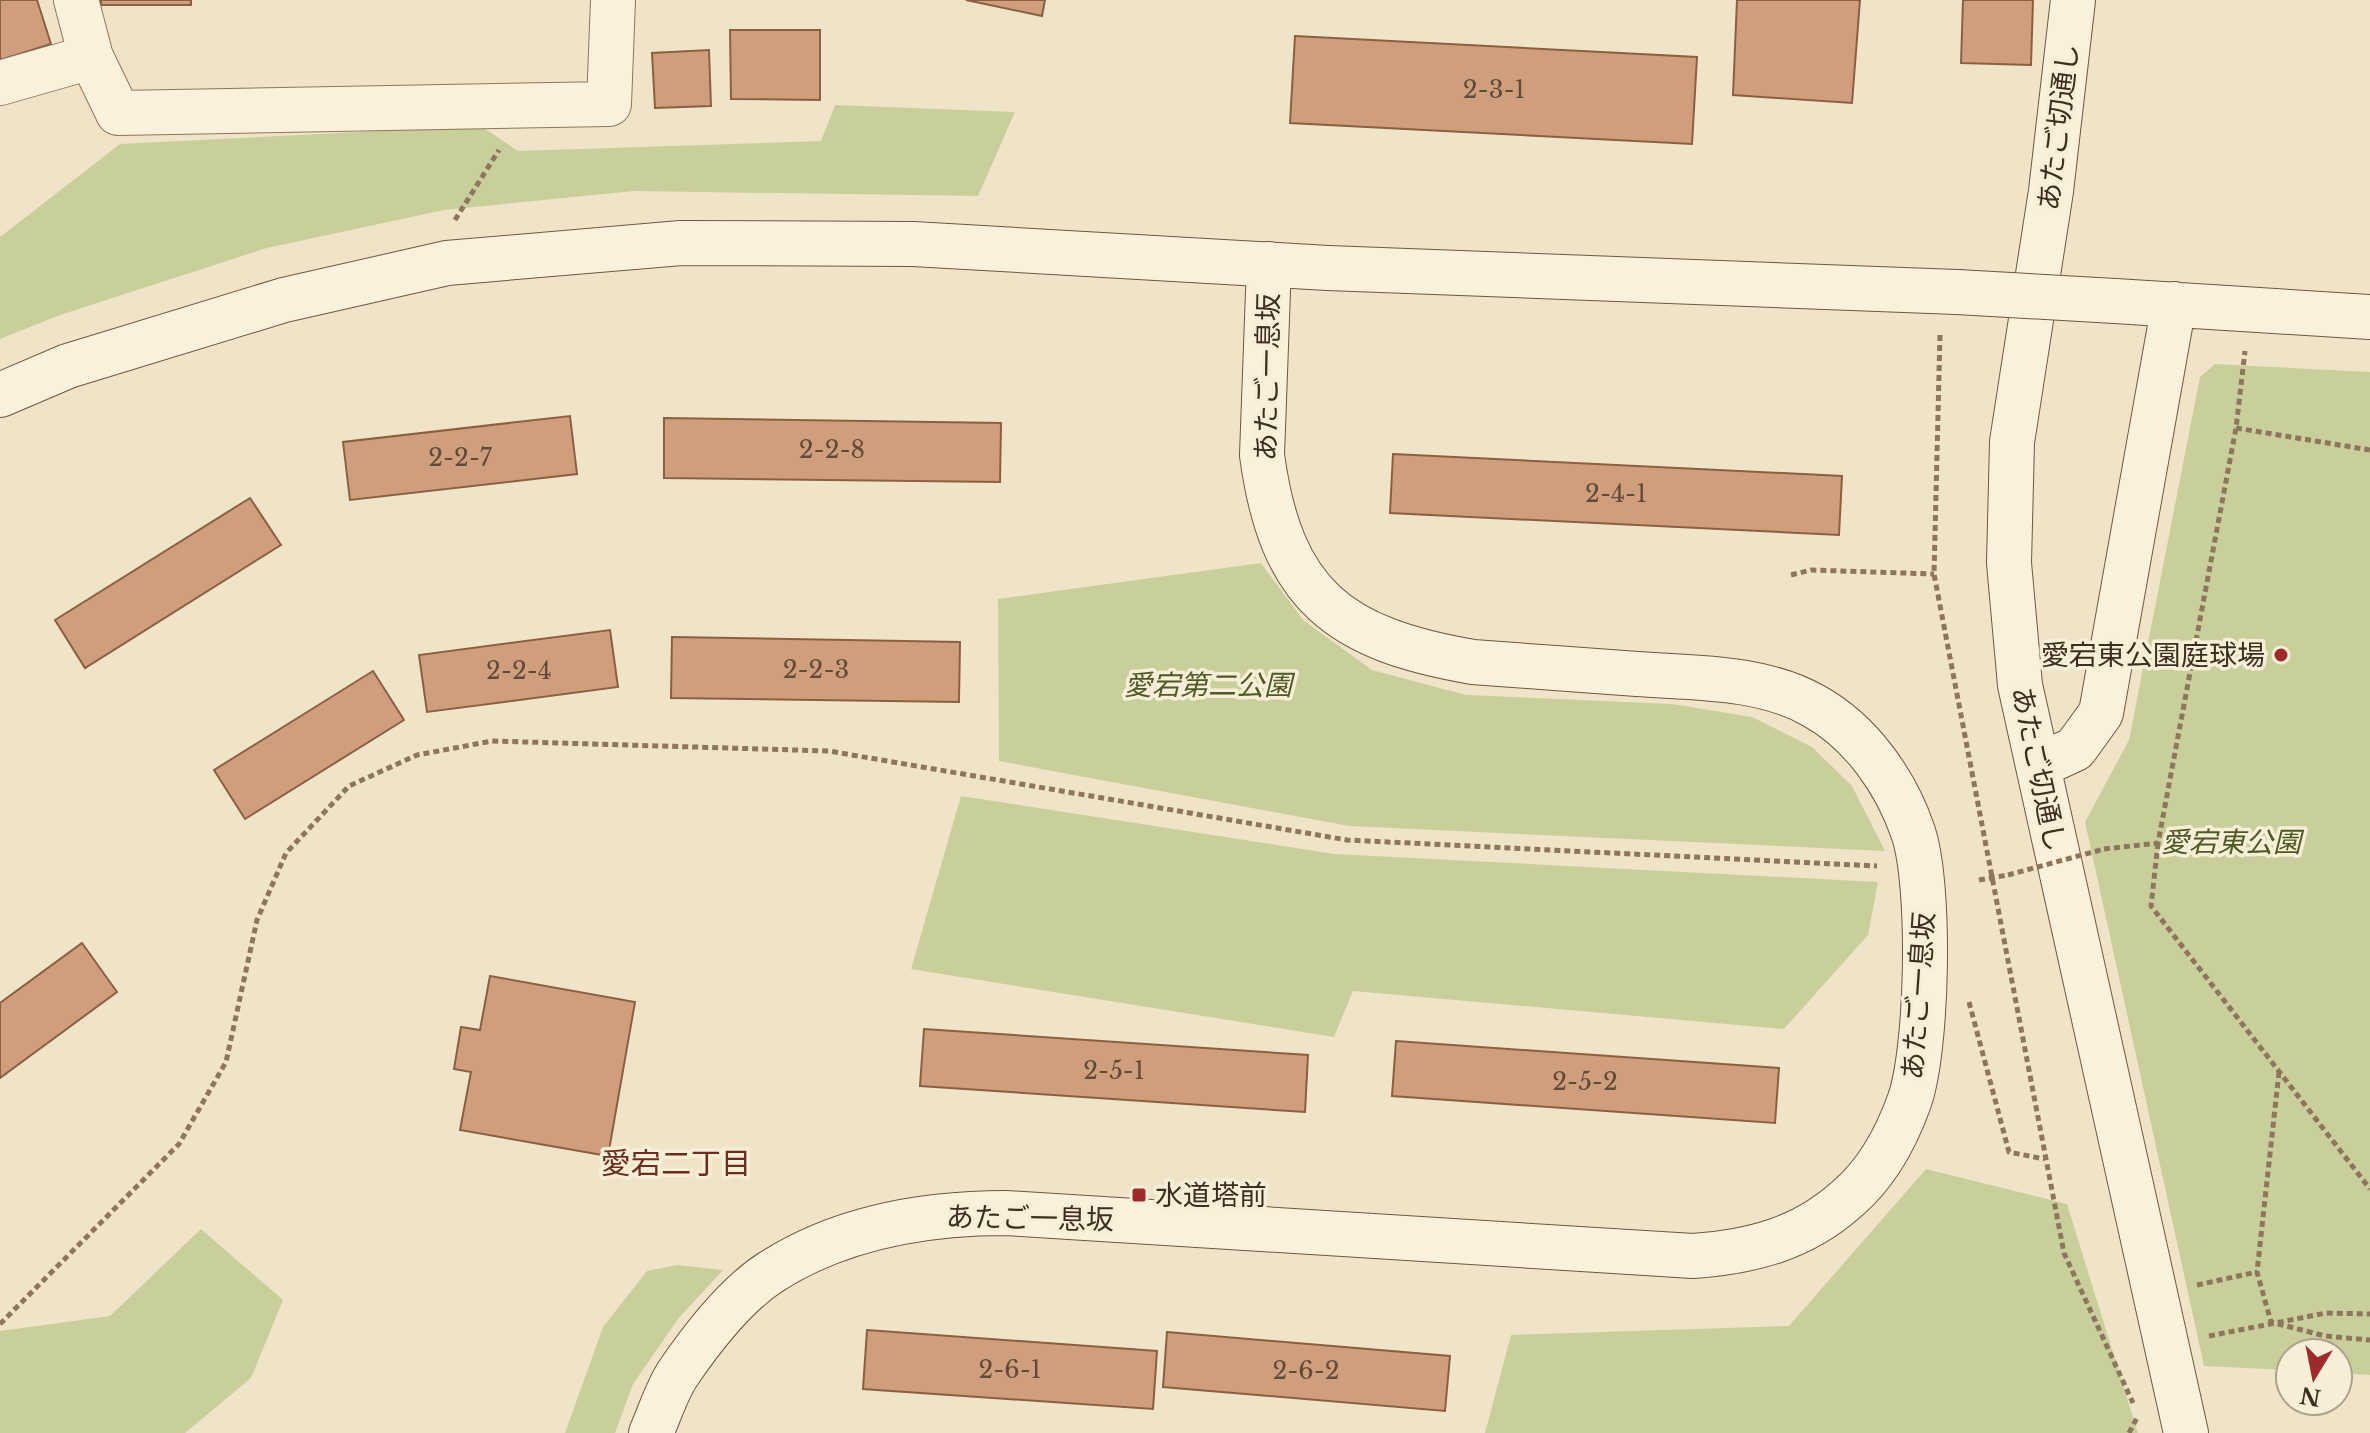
<svg xmlns="http://www.w3.org/2000/svg" width="2370" height="1433" viewBox="0 0 2370 1433" font-family="'Libre Baskerville','Noto Sans JP',serif">
  <style>
    .green { fill: #c9cf9b }
    .building { fill: #cf9f7d; stroke: #8d5f41; stroke-width: 2 }
    .lines { fill: none; stroke-linecap: round; stroke-linejoin: round }
    .street-casing { stroke: #8d765c; stroke-width: 46 }
    .secondary-casing { stroke: #6f573f; stroke-width: 46 }
    .path { stroke: #8d765c; stroke-width: 5; stroke-dasharray: 6 4; stroke-linecap: butt }
    .street { stroke: #faf1dc; stroke-width: 44 }
    .secondary { stroke: #faf1dc; stroke-width: 44 }
    .secondary-bridge-casing { stroke: #6f573f; stroke-width: 46; stroke-linecap: butt }
    .path-bridge { stroke: #8d765c; stroke-width: 5; stroke-dasharray: 6 4; stroke-linecap: butt }
    .secondary-bridge { stroke: #faf1dc; stroke-width: 44 }
    .poi-dot { fill: #9e2a2b; stroke: #f7eed8; stroke-width: 3 }
    .labels { text-anchor: middle; stroke-width: 7; stroke-linejoin: round; paint-order: stroke }
    .number-label { font-size: 24px; fill: #624a37 }
    .street-label { font-size: 28px; fill: #3d2e20; stroke: #f7eed8 }
    .poi-label { font-size: 28px; fill: #3d2e20; stroke: #f7eed8; text-anchor: end }
    .park-label { font-size: 28px; font-style: italic; fill: #4d5a26; stroke: #f7eed8 }
    .neighbourhood-label { font-size: 30px; fill: #6b2e1e; stroke: #f7eed8 }
  </style>
  <rect width="100%" height="100%" fill="#f0e4c8"/>
  <path class="green" d="M 835,105 L 1015,112 L 978,196 L 634,191 L 444,210 L 267,248 L 60,315 L 0,339 L 0,237 L 120,144 L 481,126 L 518,151 L 821,141 Z
    M 2215,364 L 2370,372 L 2370,1375 L 2338,1373 L 2338,1353 L 2290,1353 L 2290,1370 L 2204,1366 L 2085,822 L 2129,740 L 2200,377 Z
    M 1261,563 L 1303,620 L 1372,670 L 1466,695 L 1672,704 L 1752,717 L 1812,747 L 1852,786 L 1885,851 L 1349,826 L 999,761 L 998,599 Z
    M 961,796 L 1335,854 L 1878,882 L 1868,935 L 1784,1029 L 1353,991 L 1334,1037 L 911,969 Z
    M 1926,1169 L 2067,1204 L 2138,1433 L 1485,1433 L 1511,1335 L 1789,1326 Z
    M 201,1229 L 283,1300 L 251,1378 L 185,1433 L 0,1433 L 0,1331 L 110,1316 Z
    M 677,1265 L 723,1270 L 678,1319 L 633,1384 L 615,1433 L 565,1433 L 603,1327 L 647,1271 Z"/>
  <path class="building" d="M 0,0 L 37,0 L 51,44 L 0,60 Z
    M 101,0 L 191,0 L 191,5 L 101,5 Z
    M 966,0 L 1045,0 L 1042,16 Z
    M 1737,0 L 1860,0 L 1852,103 L 1733,95 Z
    M 1963,0 L 2033,0 L 2031,65 L 1961,63 Z
    M 730,30 L 820,30 L 820,100 L 731,99 Z
    M 1295,36 L 1697,57 L 1692,144 L 1290,123 Z
    M 709,50 L 711,106 L 655,108 L 652,53 Z
    M 570,416 L 577,474 L 350,500 L 343,442 Z
    M 664,418 L 1001,423 L 1000,482 L 664,478 Z
    M 1393,454 L 1842,476 L 1839,535 L 1390,513 Z
    M 250,498 L 281,545 L 85,668 L 55,620 Z
    M 610,630 L 618,687 L 427,712 L 419,655 Z
    M 672,637 L 960,642 L 959,702 L 671,698 Z
    M 373,671 L 404,720 L 245,819 L 214,770 Z
    M 82,943 L 117,992 L 0,1078 L 0,1003 Z
    M 490,976 L 635,1002 L 608,1156 L 460,1130 L 471,1072 L 454,1069 L 461,1027 L 480,1030 Z
    M 924,1029 L 1308,1055 L 1305,1112 L 920,1086 Z
    M 1396,1041 L 1779,1068 L 1775,1123 L 1392,1096 Z
    M 867,1330 L 1157,1351 L 1153,1409 L 863,1389 Z
    M 1167,1332 L 1450,1356 L 1445,1411 L 1163,1387 Z"/>
  <g class="lines">
    <defs>
      <path id="street" d="M 76,0 L 91,57 L 118,113 L 609,104 L 613,0
        M 0,83 L 91,57"/>
      <path id="secondary" d="M 2073,0 L 2051,191 L 2012,442 L 2009,563 L 2020,685 L 2186,1433
        M 2115,301 L 2370,317
        M 0,395 L 68,366 L 284,300 L 447,263 L 681,243 L 913,244 L 1328,268 L 1957,292
        M 2038,766 L 2075,749 L 2101,713 L 2174,304
        M 651,1433 C 660,1413 667,1389 679,1372 C 703,1337 735,1295 771,1272 C 841,1227 925,1213 1006,1213 L 1693,1256 C 1751,1252 1803,1239 1848,1198 C 1877,1173 1896,1138 1909,1102 C 1928,1050 1931,884 1913,832 C 1896,782 1861,732 1814,706 C 1762,676 1694,678 1637,674 C 1582,670 1528,666 1473,662 C 1339,639 1281,596 1262,455 L 1269,264"/>
    </defs>
    <use href="#street" class="street-casing"/>
    <use href="#secondary" class="secondary-casing"/>
    <path class="path" d="M 455,220 L 499,150
      M 1940,335 L 1934,574 L 2064,1253 L 2133,1403
      M 2236,428 L 2370,450
      M 1791,575 L 1811,570 L 1934,574
      M 2158,843 L 2151,906 L 2370,1189
      M 2104,849 L 2158,843 L 2236,428 L 2245,351
      M 1979,880 L 2008,875
      M 1969,1002 L 2009,1152 L 2044,1159
      M 2279,1072 L 2257,1272 L 2271,1322 L 2325,1336 L 2370,1340
      M 2197,1285 L 2257,1272
      M 0,1324 L 179,1144 L 226,1062 L 257,920 L 286,853 L 349,786 L 417,755 L 492,741 L 829,751 L 1347,840 L 1877,866
      M 2209,1336 L 2326,1313 L 2370,1314
      M 2129,1433 L 2138,1416"/>
    <use href="#street" class="street"/>
    <use href="#secondary" class="secondary"/>
    <defs>
      <path id="secondary-bridge" d="M 1957,292 L 2115,301"/>
    </defs>
    <use href="#secondary-bridge" class="secondary-bridge-casing"/>
    <path class="path-bridge" d="M 2008,875 L 2104,849"/>
    <use href="#secondary-bridge" class="secondary-bridge"/>
  </g>
  <g class="poi-dot">
    <circle cx="2281" cy="655" r="8"/>
    <rect x="1131" y="1187" width="16" height="16" rx="4"/>
  </g>
  <g class="labels">
    <g class="number-label">
      <text x="1494" y="98">2-3-1</text>
      <text x="832" y="458">2-2-8</text>
      <text x="460" y="466">2-2-7</text>
      <text x="1616" y="502">2-4-1</text>
      <text x="816" y="678">2-2-3</text>
      <text x="519" y="679">2-2-4</text>
      <text x="1114" y="1079">2-5-1</text>
      <text x="1585" y="1090">2-5-2</text>
      <text x="1010" y="1378">2-6-1</text>
      <text x="1306" y="1379">2-6-2</text>
    </g>
    <g class="street-label">
      <text transform="translate(2058 127) rotate(-83)" y="10">あたご切通し</text>
      <text transform="translate(1267 377) rotate(-89)" y="10">あたご一息坂</text>
      <text transform="translate(2039 769) rotate(78)" y="10">あたご切通し</text>
      <text transform="translate(1918 996) rotate(-86)" y="10">あたご一息坂</text>
      <text transform="translate(1030 1218) rotate(1)" y="10">あたご一息坂</text>
    </g>
    <g class="poi-label">
      <text x="2265" y="665">愛宕東公園庭球場</text>
      <text x="1155" y="1205" text-anchor="start">水道塔前</text>
    </g>
    <g class="park-label">
      <text x="1208" y="695">愛宕第二公園</text>
      <text x="2231" y="852">愛宕東公園</text>
    </g>
    <g class="neighbourhood-label">
      <text x="676" y="1174">愛宕二丁目</text>
    </g>
  </g>
  <g transform="translate(2314 1377) rotate(190)"><circle r="38" fill="#f7eed8" stroke="#ada18e" stroke-width="2"/>
  <path d="M0-6L14 30L0 20L-14 30Z" fill="#9e2a2b"/>
  <text y="-12" font-size="22" font-weight="bold" text-anchor="middle" fill="#3d2e20">N</text>
  </g>
</svg>
